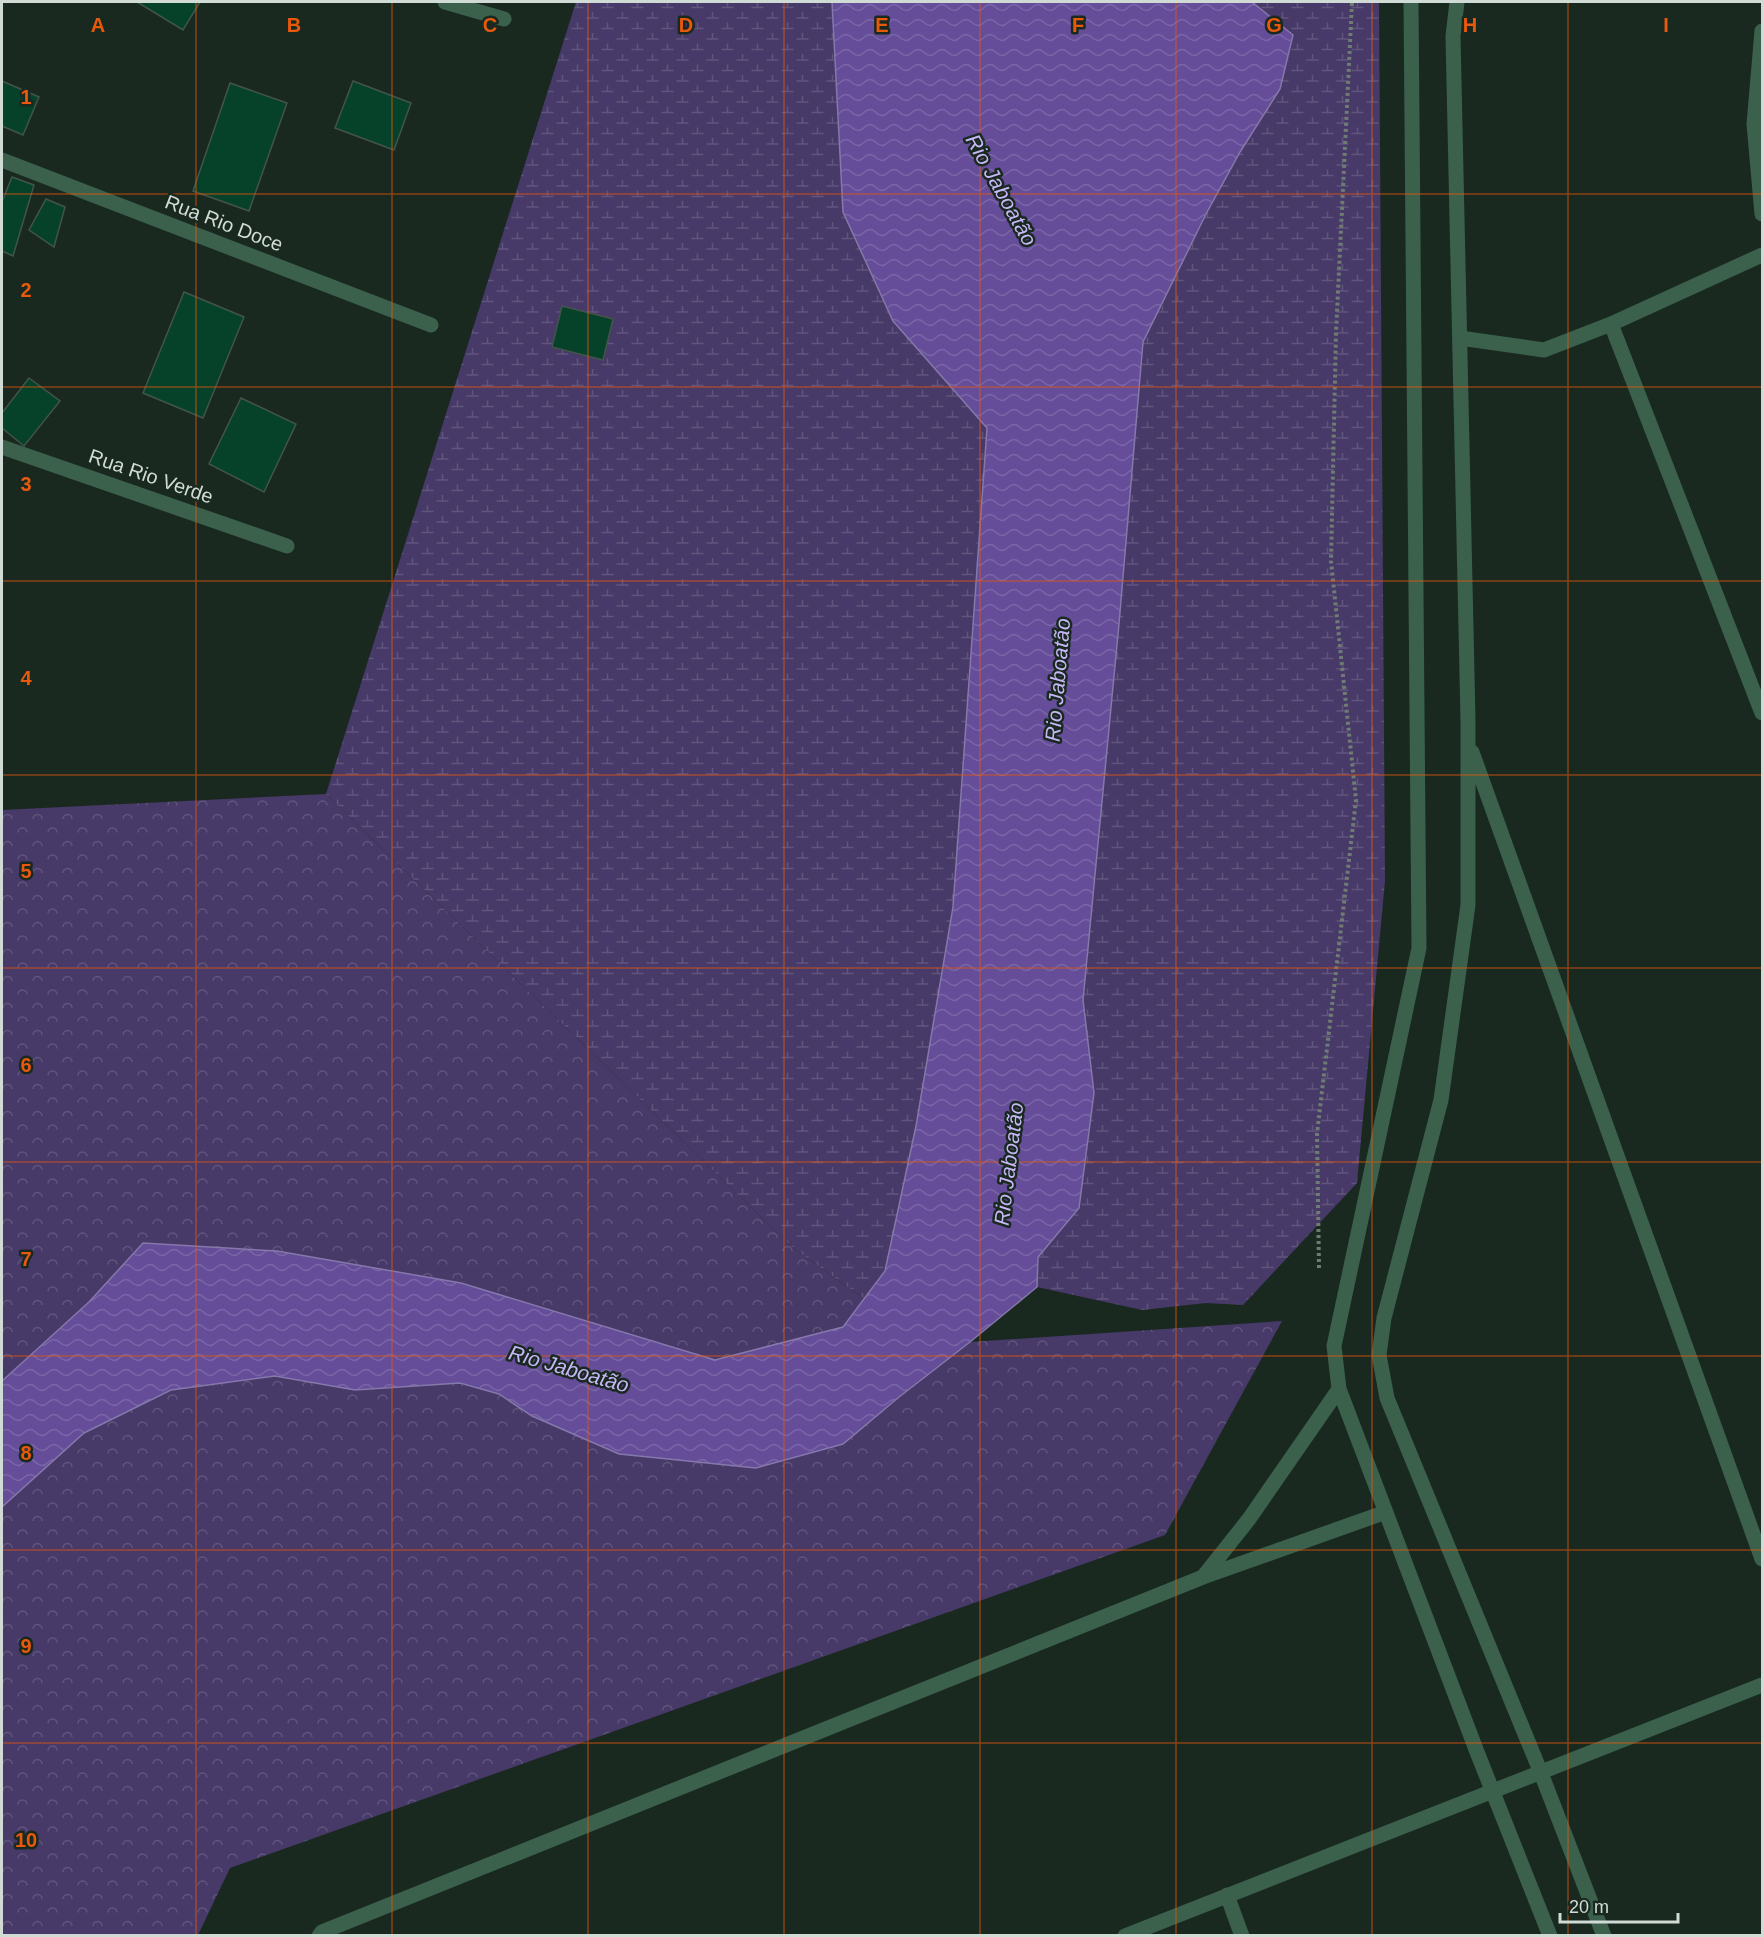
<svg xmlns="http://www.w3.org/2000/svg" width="1764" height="1937" viewBox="0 0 1764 1937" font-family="Arial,sans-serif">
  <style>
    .forest { fill: url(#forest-crowns) }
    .wetland { fill: url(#wetland-marsh) }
    .water { fill: url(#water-waves); stroke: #8578ab; stroke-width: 1.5 }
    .building { fill: #06422a; stroke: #43544a; stroke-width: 1.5 }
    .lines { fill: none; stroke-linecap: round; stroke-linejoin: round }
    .path { stroke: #6f7c74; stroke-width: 4; stroke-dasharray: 3 3; stroke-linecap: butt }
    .minor { stroke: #3b614d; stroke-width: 15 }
    .grid { fill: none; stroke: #e8590c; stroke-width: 1.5; stroke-opacity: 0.55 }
    .labels { text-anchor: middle; stroke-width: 5; stroke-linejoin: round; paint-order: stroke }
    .street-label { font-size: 20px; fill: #d1dbd5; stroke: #192920 }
    .water-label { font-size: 21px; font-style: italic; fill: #c7b7f6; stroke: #192920 }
    .grid-label { font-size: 20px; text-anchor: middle; font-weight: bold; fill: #e8590c; stroke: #192920; stroke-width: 5; stroke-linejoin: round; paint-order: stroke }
  </style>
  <defs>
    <pattern id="forest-crowns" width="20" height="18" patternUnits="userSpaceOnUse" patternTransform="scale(1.5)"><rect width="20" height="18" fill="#473968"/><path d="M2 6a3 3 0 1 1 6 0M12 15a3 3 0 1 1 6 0" fill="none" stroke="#60557d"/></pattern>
    <pattern id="wetland-marsh" width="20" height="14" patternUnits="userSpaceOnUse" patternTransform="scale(1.5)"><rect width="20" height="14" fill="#473968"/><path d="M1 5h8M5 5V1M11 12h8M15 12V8" fill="none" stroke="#60557d"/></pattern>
    <pattern id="water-waves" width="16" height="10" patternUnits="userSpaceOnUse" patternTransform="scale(1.5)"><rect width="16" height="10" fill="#654d99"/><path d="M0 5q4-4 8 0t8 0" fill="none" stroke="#7a66a6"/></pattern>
  </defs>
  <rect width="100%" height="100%" fill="#192920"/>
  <path class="forest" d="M 326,794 L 793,1248 L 866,1300 L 843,1327 L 715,1360 L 461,1283 L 277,1251 L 143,1243 L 89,1302 L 2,1381 L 2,810 Z
    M 1282,1321 L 1165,1535 L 230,1868 L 198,1935 L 2,1935 L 2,1508 L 84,1433 L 172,1390 L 275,1376 L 355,1390 L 460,1383 L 499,1394 L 532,1416 L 843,1444 L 899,1397 L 970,1342 Z"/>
  <path class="wetland" d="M 576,2 L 832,2 L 843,212 L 893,321 L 987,427 L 953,907 L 916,1126 L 885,1272 L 866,1300 L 793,1248 L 326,794 Z
    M 1252,2 L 1379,2 L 1385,881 L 1357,1183 L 1243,1305 L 1206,1303 L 1142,1310 L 1037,1287 L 1038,1257 L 1079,1208 L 1094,1093 L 1083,1000 L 1119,624 L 1143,342 L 1206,214 L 1240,152 L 1293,35 Z"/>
  <path class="water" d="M 832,2 L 1252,2 L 1293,35 L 1280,89 L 1240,152 L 1206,214 L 1143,342 L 1119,624 L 1083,1000 L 1094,1093 L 1079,1208 L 1038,1257 L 1037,1287 L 970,1342 L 899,1397 L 843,1444 L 756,1468 L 619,1454 L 532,1416 L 499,1394 L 460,1383 L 355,1390 L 275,1376 L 171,1390 L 84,1433 L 2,1507 L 2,1381 L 89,1302 L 143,1243 L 277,1251 L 461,1283 L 715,1360 L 843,1327 L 885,1271 L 916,1126 L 953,907 L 987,428 L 893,321 L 843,212 Z"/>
  <path class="building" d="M 137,2 L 200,2 L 183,30 Z
    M 2,81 L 39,97 L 23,135 L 2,126 Z
    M 353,81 L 411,103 L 394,150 L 335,128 Z
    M 230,83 L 287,103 L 249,211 L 193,191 Z
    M 12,177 L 34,185 L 13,256 L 2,251 L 2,202 Z
    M 46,199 L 65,207 L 54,247 L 29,230 Z
    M 184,292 L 244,317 L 203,418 L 143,393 Z
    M 562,306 L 613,319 L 603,360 L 552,347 Z
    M 29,378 L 60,401 L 24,446 L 2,428 L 2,413 Z
    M 241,398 L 296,424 L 264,492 L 209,464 Z"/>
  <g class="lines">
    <path class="path" d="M 1319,1268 L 1317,1134 L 1356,800 L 1331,561 L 1336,333 L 1352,2"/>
    <path class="minor" d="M 445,2 L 504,19
      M 1411,2 L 1419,948 L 1334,1346 L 1339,1389 L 1477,1752 L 1550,1936
      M 1457,2 L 1453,36 L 1468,720 L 1468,905 L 1441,1100 L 1384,1318 L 1379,1355 L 1387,1398 L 1541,1773 L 1604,1936
      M 1762,31 L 1754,124 L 1762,214
      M 2,160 L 431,325
      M 1762,255 L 1611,324 L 1762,713
      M 1460,338 L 1544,350 L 1611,324
      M 2,447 L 287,546
      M 1472,752 L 1762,1559
      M 1203,1577 L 1386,1512
      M 1227,1895 L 1242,1936
      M 319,1936 L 322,1932 L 1203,1577 L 1249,1519 L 1339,1389
      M 1125,1936 L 1762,1685"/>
  </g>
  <path class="grid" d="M 196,2 L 196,1936M 392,2 L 392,1936M 588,2 L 588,1936M 784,2 L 784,1936M 980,2 L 980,1936M 1176,2 L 1176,1936M 1372,2 L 1372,1936M 1568,2 L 1568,1936M 2,194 L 1762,194M 2,387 L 1762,387M 2,581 L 1762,581M 2,775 L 1762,775M 2,968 L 1762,968M 2,1162 L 1762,1162M 2,1356 L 1762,1356M 2,1550 L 1762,1550M 2,1743 L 1762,1743"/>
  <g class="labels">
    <g class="street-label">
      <text transform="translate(224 223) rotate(21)" y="7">Rua Rio Doce</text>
      <text transform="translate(151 476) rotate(19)" y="7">Rua Rio Verde</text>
    </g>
    <g class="water-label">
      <text transform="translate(1001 190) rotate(61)" y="7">Rio Jaboatão</text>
      <text transform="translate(1058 680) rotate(-85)" y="7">Rio Jaboatão</text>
      <text transform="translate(1009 1164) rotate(-83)" y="7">Rio Jaboatão</text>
      <text transform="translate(569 1369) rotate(16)" y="7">Rio Jaboatão</text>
    </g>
  </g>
  <g class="grid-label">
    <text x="98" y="32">A</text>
    <text x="294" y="32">B</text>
    <text x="490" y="32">C</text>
    <text x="686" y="32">D</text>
    <text x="882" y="32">E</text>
    <text x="1078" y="32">F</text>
    <text x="1274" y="32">G</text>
    <text x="1470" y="32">H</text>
    <text x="1666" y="32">I</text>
    <text x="26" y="104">1</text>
    <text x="26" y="297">2</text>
    <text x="26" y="491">3</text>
    <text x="26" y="685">4</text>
    <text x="26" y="878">5</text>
    <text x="26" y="1072">6</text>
    <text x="26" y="1266">7</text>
    <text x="26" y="1460">8</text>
    <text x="26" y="1653">9</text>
    <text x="26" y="1847">10</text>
  </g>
  <rect width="1764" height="1937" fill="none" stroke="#d1dbd5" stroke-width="6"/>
  <path d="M1560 1913v9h118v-9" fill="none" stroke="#d1dbd5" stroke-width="3"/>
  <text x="1569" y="1913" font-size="18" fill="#d1dbd5" stroke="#192920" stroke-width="4.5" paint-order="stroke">20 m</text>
</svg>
